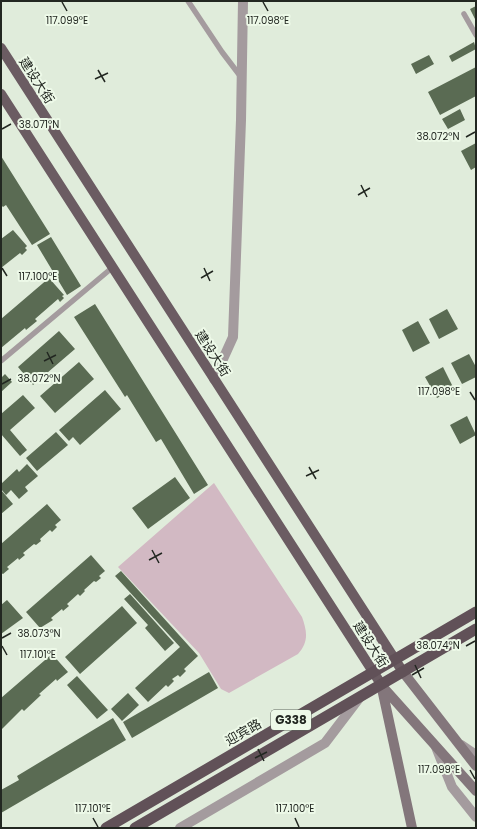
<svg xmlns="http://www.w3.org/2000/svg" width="477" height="829" viewBox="0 0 477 829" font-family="Poppins,'Noto Sans SC',sans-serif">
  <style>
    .green { fill: #d2b9c3 }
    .building { fill: #5a6b53 }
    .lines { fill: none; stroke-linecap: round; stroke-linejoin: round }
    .service { stroke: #a49b9e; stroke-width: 5.5 }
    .minor { stroke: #a49b9e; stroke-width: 10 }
    .secondary { stroke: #83767b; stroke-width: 10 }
    .primary { stroke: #6b5c62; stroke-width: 10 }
    .trunk { stroke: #615158; stroke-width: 11 }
    .ticks { fill: none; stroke: #222721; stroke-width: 1.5 }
    .labels { text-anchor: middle; stroke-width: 4; stroke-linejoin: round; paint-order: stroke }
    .shield { fill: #edf9e8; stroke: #5f665d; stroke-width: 1 }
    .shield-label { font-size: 12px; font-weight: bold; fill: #222721 }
    .street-label { font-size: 13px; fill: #222721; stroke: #edf9e8 }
    .ticks-label { font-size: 10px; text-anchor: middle; fill: #222721; stroke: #edf9e8; stroke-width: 4; stroke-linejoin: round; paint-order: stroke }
  </style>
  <rect width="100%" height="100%" fill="#e0ecdb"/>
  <path class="green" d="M 214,483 L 302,617 C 307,631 309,642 298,654 L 229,693 L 221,689 L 199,653 L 118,567 Z"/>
  <path class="building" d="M 476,6 L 476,18 L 475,19 L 470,9 Z
    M 474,42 L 476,49 L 452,62 L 449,56 Z
    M 429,55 L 434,64 L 416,74 L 411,64 Z
    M 476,67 L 476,96 L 440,115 L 428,92 Z
    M 460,109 L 465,120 L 448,129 L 442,119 Z
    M 476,143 L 476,167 L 471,170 L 461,151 Z
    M 1,156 L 50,234 L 32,245 L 6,205 L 3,207 L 1,205 Z
    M 13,230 L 27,246 L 25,248 L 27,250 L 22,255 L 20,253 L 1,268 L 1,239 Z
    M 51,237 L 81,286 L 67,295 L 37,245 Z
    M 49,278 L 64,295 L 62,296 L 64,298 L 60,302 L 58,299 L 35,319 L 37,321 L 26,330 L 25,328 L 1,348 L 1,319 Z
    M 95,304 L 208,485 L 194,494 L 161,439 L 156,442 L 127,395 L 125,397 L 74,317 Z
    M 447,309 L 458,329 L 439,339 L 429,319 Z
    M 418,321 L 430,343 L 413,352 L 402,330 Z
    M 59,331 L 75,349 L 33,385 L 18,367 Z
    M 469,354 L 476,367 L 476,377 L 462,384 L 451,363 Z
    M 79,362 L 94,379 L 55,413 L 40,396 Z
    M 443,367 L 454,389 L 437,398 L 425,377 Z
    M 5,374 L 12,382 L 1,392 L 1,378 Z
    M 105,390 L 121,409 L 80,445 L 73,437 L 69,441 L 59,430 Z
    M 23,395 L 35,408 L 10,430 L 27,450 L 20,456 L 1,434 L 1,414 Z
    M 467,416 L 476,435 L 460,444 L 450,425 Z
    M 56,432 L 68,445 L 37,471 L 26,458 Z
    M 27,464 L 38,476 L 25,487 L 28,491 L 19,499 L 11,490 L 6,495 L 1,489 L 1,484 L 17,469 L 19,472 Z
    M 175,477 L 190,498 L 148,529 L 132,508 Z
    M 1,490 L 13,504 L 1,514 Z
    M 47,504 L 61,520 L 55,525 L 57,527 L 52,532 L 50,530 L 40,539 L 41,541 L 36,545 L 34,544 L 23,553 L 25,555 L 19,560 L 18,558 L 7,567 L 9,569 L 3,574 L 1,573 L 1,544 Z
    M 91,555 L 105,571 L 99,576 L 101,578 L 96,582 L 94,581 L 84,590 L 85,591 L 80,596 L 78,594 L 67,604 L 69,606 L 63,611 L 62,609 L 51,618 L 53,620 L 40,628 L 26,612 Z
    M 121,571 L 198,656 L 184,669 L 186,671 L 180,677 L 178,675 L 172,679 L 174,681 L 168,687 L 166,685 L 148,702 L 135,688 L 180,647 L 115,576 Z
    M 130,594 L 174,643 L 165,651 L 145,628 L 148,625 L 124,599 Z
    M 7,600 L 23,618 L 1,634 L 1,605 Z
    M 122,606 L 137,623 L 80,674 L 65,657 Z
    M 52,654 L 68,672 L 57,681 L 56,679 L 39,694 L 41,695 L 24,711 L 22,709 L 1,730 L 1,698 Z
    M 209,672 L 218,688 L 132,738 L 123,722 Z
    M 77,676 L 108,710 L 97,719 L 67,685 Z
    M 128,693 L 139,705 L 122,721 L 111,709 Z
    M 113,718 L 126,740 L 1,813 L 1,790 L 19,780 L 17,776 Z"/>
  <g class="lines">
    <path class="service" d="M 188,1 L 222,52 L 241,77
      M 464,14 L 476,35
      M 1,361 L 113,267"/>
    <path class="minor" d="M 214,379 L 233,337 L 241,120 L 243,1
      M 461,745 L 476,755
      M 436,747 L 452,787 L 476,817
      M 180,828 L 325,743 L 360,697"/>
    <path class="secondary" d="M 403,672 L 476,766
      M 381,684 L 412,828
      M 382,686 L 476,791"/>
    <path class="primary" d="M 1,48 L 403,672
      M 1,94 L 381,684"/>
    <path class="trunk" d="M 106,828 L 476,612
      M 135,828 L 476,629"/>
  </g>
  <path class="ticks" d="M 62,2 L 67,11M 263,2 L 268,11M 98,70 L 105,82M 95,79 L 108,73M 2,129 L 11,124M 466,137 L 475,132M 361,185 L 367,197M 358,195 L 370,188M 2,268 L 7,276M 204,268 L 210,281M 201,278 L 213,271M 47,352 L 53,364M 44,361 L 56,355M 2,384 L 11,379M 470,392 L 475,400M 309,467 L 316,479M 306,476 L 319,470M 152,550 L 159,563M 149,560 L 162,553M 2,638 L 11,633M 2,646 L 7,655M 466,646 L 475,641M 415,665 L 421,678M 412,675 L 424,668M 258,749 L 264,761M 255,758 L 267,752M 470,770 L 475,779M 93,818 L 98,827M 295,818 L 299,827"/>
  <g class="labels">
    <rect class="shield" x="271" y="710" width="40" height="20" rx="3"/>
    <g class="shield-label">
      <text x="291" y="724">G338</text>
    </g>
    <g class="street-label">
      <text transform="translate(37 80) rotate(57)" y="5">建设大街</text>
      <text transform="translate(213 353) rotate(57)" y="5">建设大街</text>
      <text transform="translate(371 644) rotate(57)" y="5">建设大街</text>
      <text transform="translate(243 732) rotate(-30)" y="5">迎宾路</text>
    </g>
  </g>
  <g class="ticks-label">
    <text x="67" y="24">117.099°E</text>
    <text x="268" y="24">117.098°E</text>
    <text x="39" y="128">38.071°N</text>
    <text x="438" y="140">38.072°N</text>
    <text x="38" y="280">117.100°E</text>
    <text x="39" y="382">38.072°N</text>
    <text x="439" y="395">117.098°E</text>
    <text x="39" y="637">38.073°N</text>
    <text x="438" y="649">38.074°N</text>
    <text x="38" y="658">117.101°E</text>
    <text x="439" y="773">117.099°E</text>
    <text x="93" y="812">117.101°E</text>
    <text x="295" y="812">117.100°E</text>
  </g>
  <rect width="477" height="829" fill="none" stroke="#222721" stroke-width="4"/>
</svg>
